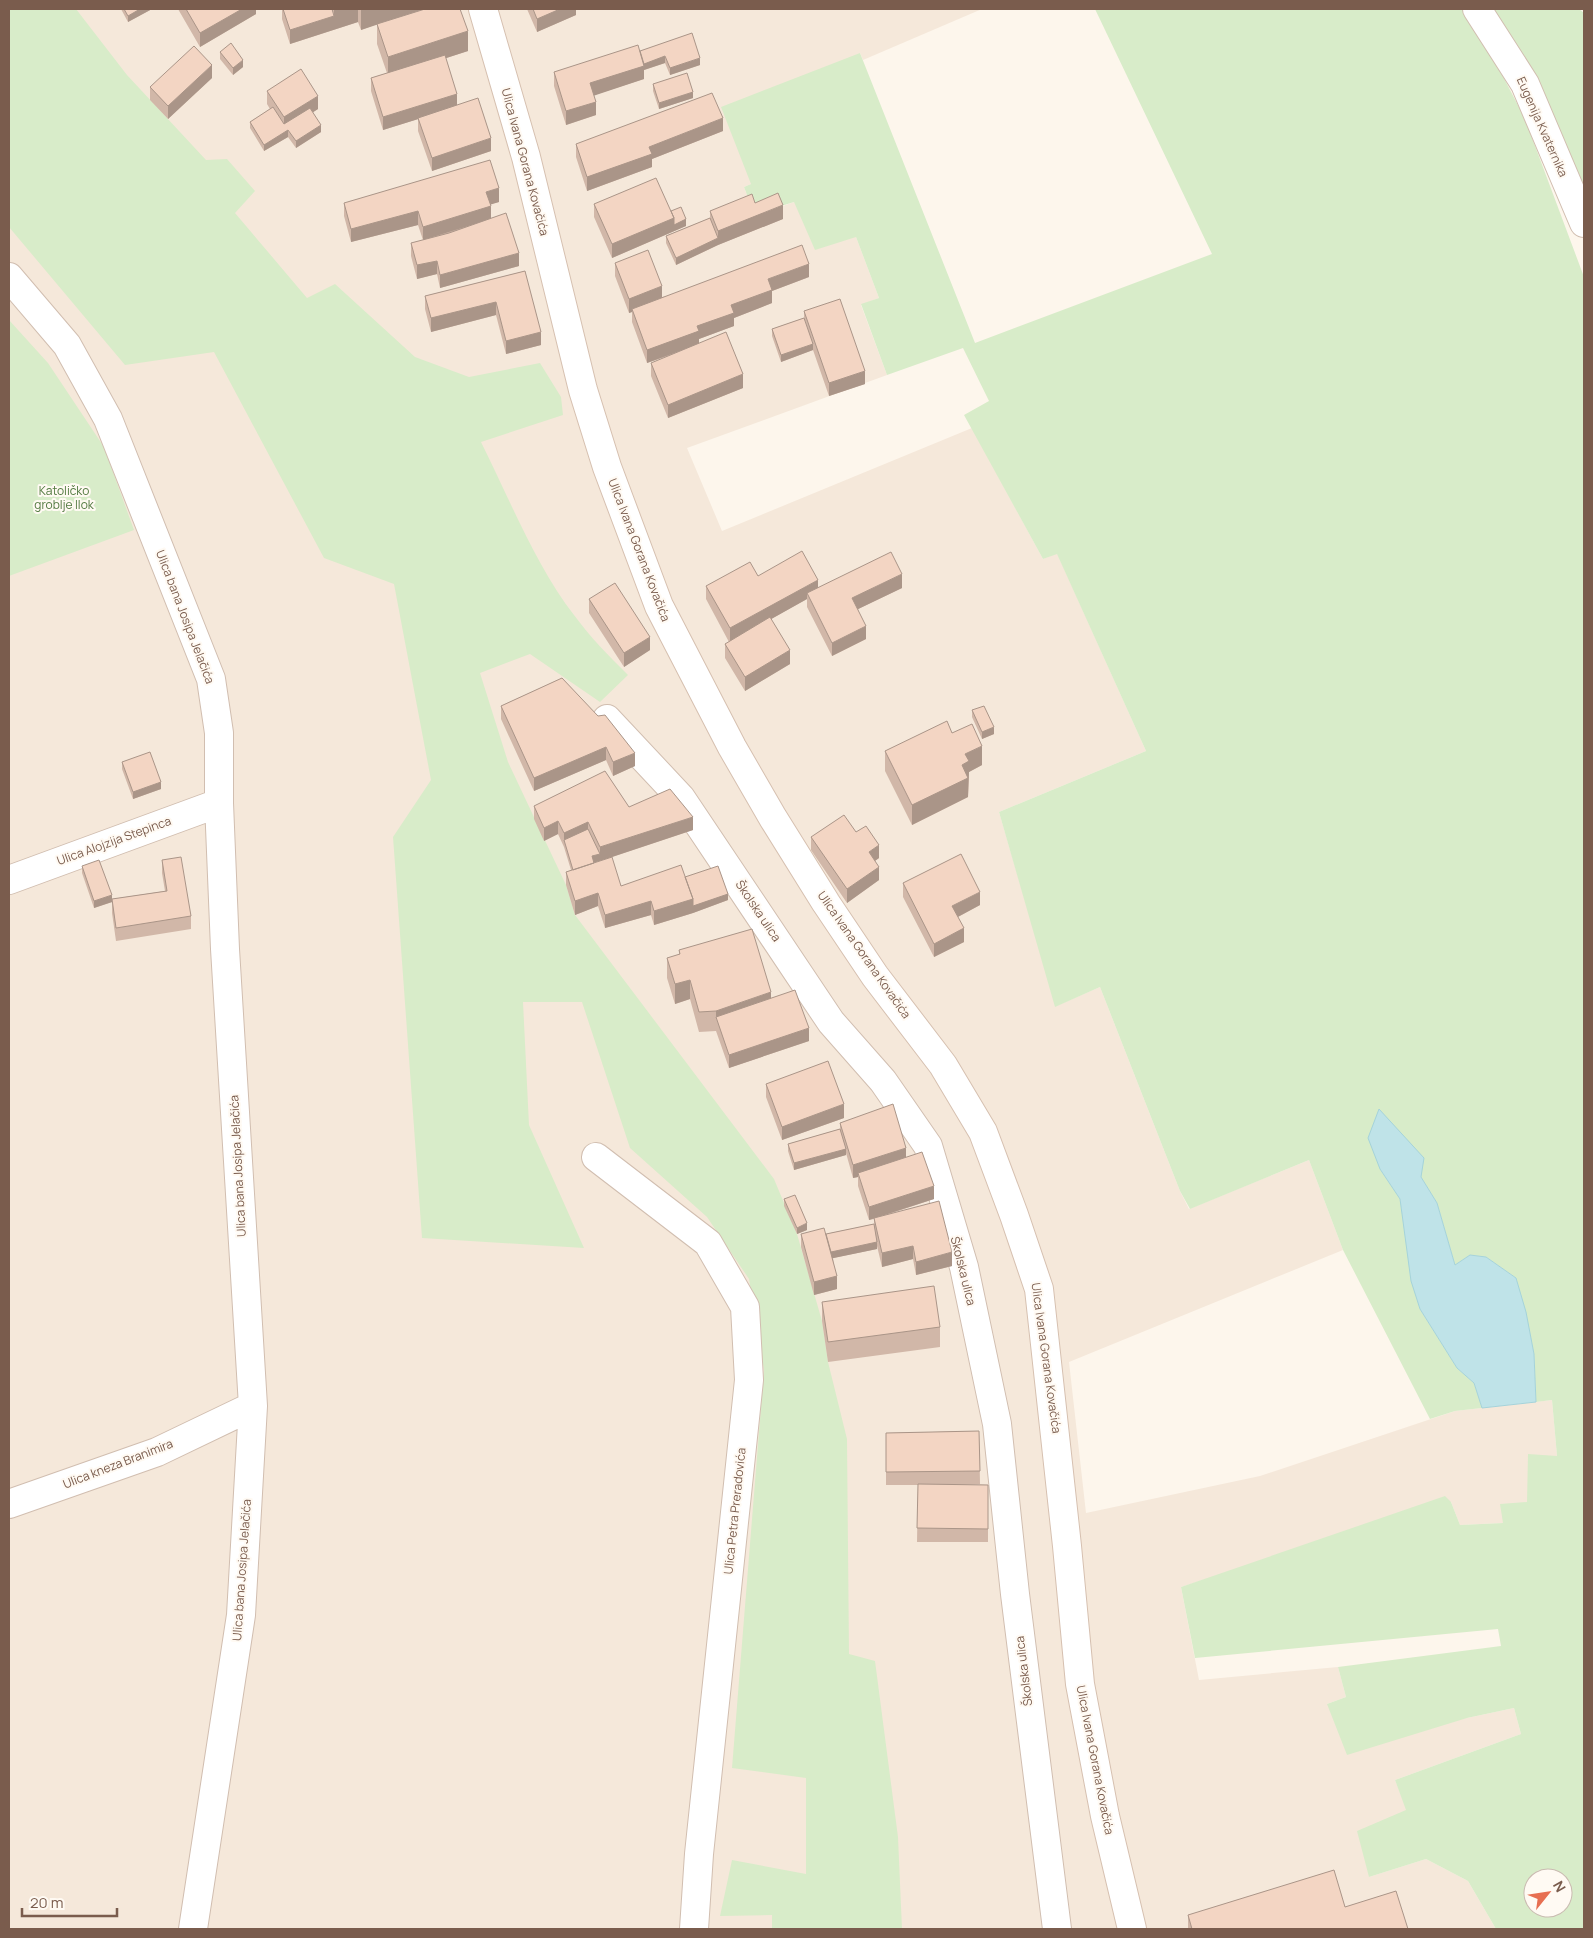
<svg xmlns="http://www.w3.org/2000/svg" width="1593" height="1938" viewBox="0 0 1593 1938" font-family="Manrope,sans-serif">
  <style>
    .residential { fill: #f5e8da }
    .green { fill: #d8ecc9; fill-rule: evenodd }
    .water { fill: #bfe3e8; stroke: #a5d3da }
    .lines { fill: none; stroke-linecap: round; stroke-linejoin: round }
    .street-casing { stroke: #d1beb0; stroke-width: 30 }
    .secondary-casing { stroke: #d6c0b0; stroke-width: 30 }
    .street { stroke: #fff; stroke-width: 28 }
    .secondary { stroke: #fff; stroke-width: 28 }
    .wall { fill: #d1b7a8 }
    .shaded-wall { fill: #aa9588 }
    .building { fill: #f3d5c3; stroke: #aa9588 }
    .labels { text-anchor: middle; stroke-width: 4; stroke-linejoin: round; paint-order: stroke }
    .street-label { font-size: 12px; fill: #7a5c4d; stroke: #fffaf3 }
    .park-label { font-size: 12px; fill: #537a41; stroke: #fffaf3 }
  </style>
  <rect width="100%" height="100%" fill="#fdf6ec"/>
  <path class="residential" d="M 9,9 L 982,9 L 863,60 L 860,53 L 751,184 L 744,187 L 755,216 L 794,202 L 856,237 L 879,298 L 861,305 L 887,375 L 687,448 L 722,531 L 972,428 L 1043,559 L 1057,553 L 1146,751 L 999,812 L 1056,1006 L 1100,987 L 1180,1191 L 1189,1209 L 1309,1160 L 1343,1250 L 1069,1362 L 1086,1513 L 1260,1476 L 1455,1411 L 1552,1400 L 1557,1456 L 1527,1502 L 1503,1523 L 1460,1525 L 1451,1502 L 1181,1587 L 1199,1680 L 1338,1667 L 1346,1697 L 1327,1704 L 1467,1718 L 1514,1708 L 1521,1734 L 1395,1780 L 1407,1810 L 1369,1877 L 1426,1859 L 1468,1881 L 1496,1929 L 9,1929 Z"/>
  <path class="green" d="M 9,9 L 76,9 L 127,75 L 206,160 L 227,159 L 255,191 L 235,213 L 307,298 L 335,284 L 415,357 L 469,377 L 540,363 L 561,397 L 563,415 L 481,442 C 509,498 536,566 574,615 C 590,637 609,656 628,675 L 600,702 L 530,654 L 480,673 L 508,762 L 566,885 L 575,915 L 774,1179 L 797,1234 L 822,1321 L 828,1362 L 847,1439 L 849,1654 L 875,1661 L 898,1837 L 902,1929 L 772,1929 L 772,1915 L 720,1916 L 732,1860 L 806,1874 L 806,1778 L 732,1768 L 764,1370 L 749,1279 L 707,1217 L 630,1148 L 582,1002 L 523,1002 L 529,1125 L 584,1248 L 422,1238 L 393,837 L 431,780 L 394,584 L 324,558 L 214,352 L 125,365 L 9,227 Z
    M 1095,9 L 1464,9 L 1491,53 L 1525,119 L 1584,277 L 1584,1929 L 1496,1929 L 1468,1881 L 1426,1859 L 1369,1877 L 1357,1831 L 1406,1810 L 1395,1780 L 1521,1734 L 1514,1708 L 1467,1718 L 1347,1755 L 1327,1704 L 1346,1697 L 1338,1667 L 1501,1646 L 1498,1629 L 1195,1658 L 1181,1587 L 1445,1496 L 1451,1502 L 1460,1525 L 1503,1523 L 1500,1504 L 1527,1502 L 1528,1454 L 1557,1456 L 1552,1400 L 1536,1402 L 1534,1354 L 1516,1278 L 1486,1257 L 1470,1255 L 1455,1265 L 1437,1203 L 1421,1177 L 1380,1169 L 1400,1199 L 1420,1309 L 1457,1368 L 1474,1383 L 1482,1408 L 1455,1411 L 1430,1419 L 1343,1250 L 1309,1160 L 1190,1209 L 1180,1191 L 1100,987 L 1055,1007 L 999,812 L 1146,751 L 1057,554 L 1043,559 L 964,415 L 989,401 L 963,348 L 887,375 L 861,304 L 879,298 L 856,237 L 815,250 L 794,202 L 778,207 L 752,208 L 744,187 L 751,184 L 721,107 L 860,53 L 975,343 L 1212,254 ZM 1533,1878 L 1563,1878 L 1563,1908 L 1533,1908 Z
    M 1490,9 L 1579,9 L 1584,13 L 1584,201 Z
    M 9,320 L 48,363 L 104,447 L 134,530 L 9,576 Z"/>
  <path class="water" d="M 1379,1109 L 1424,1158 L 1421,1177 L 1437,1203 L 1455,1265 L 1470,1255 L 1486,1257 L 1516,1278 L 1526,1312 L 1534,1354 L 1536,1402 L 1482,1408 L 1474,1383 L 1457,1368 L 1420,1309 L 1411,1281 L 1400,1199 L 1380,1169 L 1368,1138 Z"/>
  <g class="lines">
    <defs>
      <path id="street" d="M 1477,9 L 1525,84 L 1584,223
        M 9,277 L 67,345 L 108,419 L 211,679 L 219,733 L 219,803 L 225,949 L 253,1406 L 241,1615 L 193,1929
        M 607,719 L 681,798 L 831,1022 L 883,1081 L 928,1146 L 964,1267 L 997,1424 L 1015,1594 L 1057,1929
        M 9,880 L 219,803
        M 596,1157 L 708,1243 L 745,1307 L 749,1380 L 699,1854 L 694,1929
        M 9,1504 L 157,1452 L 253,1406"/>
      <path id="secondary" d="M 483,9 L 526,157 L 583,390 L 607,467 L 659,606 L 732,747 L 773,818 L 826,903 L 875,976 L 943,1065 L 983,1132 L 1014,1215 L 1039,1289 L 1067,1546 L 1080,1684 L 1105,1816 L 1132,1929"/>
    </defs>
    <use href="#street" class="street-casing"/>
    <use href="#secondary" class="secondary-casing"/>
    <use href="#street" class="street"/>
    <use href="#secondary" class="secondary"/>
  </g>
  <path class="wall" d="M 121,9 L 152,9 L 128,22 Z
    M 178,9 L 256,9 L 256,14 L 200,47 Z
    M 282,9 L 460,9 L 468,51 L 446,58 L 457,105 L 491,151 L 432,171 L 418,131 L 418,119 L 383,130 L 371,91 L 371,78 L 387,73 L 377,44 L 377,24 L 361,30 L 358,22 L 290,44 L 282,19 Z
    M 527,9 L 576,9 L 576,15 L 537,32 Z
    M 640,51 L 700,65 L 670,75 L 665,63 L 644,70 L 644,79 L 594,95 L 596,115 L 566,125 L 554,86 L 554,72 Z
    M 220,52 L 243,67 L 233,75 L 220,59 Z
    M 212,78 L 168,119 L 150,100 L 150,87 Z
    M 653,84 L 693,98 L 659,109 L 653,91 Z
    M 267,91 L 318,109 L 313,112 L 321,132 L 296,148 L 288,137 L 264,151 L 250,128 L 250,122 L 270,109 L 267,104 Z
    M 723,131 L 652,159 L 652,167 L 587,191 L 576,157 L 576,144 Z
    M 499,202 L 490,204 L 491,218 L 519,266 L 440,288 L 437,274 L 417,279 L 411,256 L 411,243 L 423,240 L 418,225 L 351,242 L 344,216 L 344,203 Z
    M 755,203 L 783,219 L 718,245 L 676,265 L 666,243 L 666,236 L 710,218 L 710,211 Z
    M 594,204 L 671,211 L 686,226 L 612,258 L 594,217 Z
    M 615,263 L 662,297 L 809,277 L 772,291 L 772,303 L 734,318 L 734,326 L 699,339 L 699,343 L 743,388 L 668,418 L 651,376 L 651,363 L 671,355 L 647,363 L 632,322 L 632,312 L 629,313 L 615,276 Z
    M 525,271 L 541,345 L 506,354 L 496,315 L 431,332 L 425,309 L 425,296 Z
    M 804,311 L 865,384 L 829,396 L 813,350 L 781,362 L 772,336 L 772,329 L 804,318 Z
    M 706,586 L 818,588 L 902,588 L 858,609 L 866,639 L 832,656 L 807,607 L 807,599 L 771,619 L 790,664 L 745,691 L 725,658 L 725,644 L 729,642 L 706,599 Z
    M 589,599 L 650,650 L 624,667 L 589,613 Z
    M 562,678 L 635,766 L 613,776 L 606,760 L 534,791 L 501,719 L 501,706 Z
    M 972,710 L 994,734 L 982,739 L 972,717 Z
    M 952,733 L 982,765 L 969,772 L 968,797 L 912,825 L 885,771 L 885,751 Z
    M 122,762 L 161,789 L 133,799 L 122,769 Z
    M 534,806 L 629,807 L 693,830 L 594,863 L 621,886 L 685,877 L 728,900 L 693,913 L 654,925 L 651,915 L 605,928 L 598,906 L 575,915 L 566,885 L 566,872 L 571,870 L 564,847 L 558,834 L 544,841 L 534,819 Z
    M 811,837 L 879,858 L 875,861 L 879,880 L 847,903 L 811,850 Z
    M 162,860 L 191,916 L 191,929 L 116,941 L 112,913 L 112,899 L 165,891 L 162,873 Z
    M 82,866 L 112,902 L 94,908 L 82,873 Z
    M 903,883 L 980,905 L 958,917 L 964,942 L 934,957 L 903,897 Z
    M 679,950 L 771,998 L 809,1041 L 729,1068 L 716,1031 L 699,1032 L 690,999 L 675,1004 L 667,978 L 667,958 L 679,955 Z
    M 766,1084 L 844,1118 L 782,1140 L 766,1097 Z
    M 840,1123 L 906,1157 L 934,1199 L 889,1214 L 952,1266 L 916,1275 L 913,1259 L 882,1267 L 877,1246 L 877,1249 L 833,1258 L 837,1289 L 814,1295 L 801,1247 L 801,1234 L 826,1234 L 874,1224 L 874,1219 L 869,1220 L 858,1186 L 858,1177 L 853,1178 L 846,1153 L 846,1155 L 794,1170 L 788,1151 L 788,1144 L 840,1129 Z
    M 784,1199 L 807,1230 L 797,1234 L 784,1206 Z
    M 822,1302 L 940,1327 L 940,1347 L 828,1362 L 822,1321 Z
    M 979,1431 L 980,1484 L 962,1484 L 988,1485 L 988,1542 L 917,1542 L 918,1485 L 886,1485 L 886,1433 Z
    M 1345,1907 L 1408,1929 L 1188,1929 L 1188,1915 Z"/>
  <path class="shaded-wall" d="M 140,9 L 152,9 L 128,22 L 128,16 Z
    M 242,9 L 256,9 L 256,14 L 200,47 L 200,33 Z
    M 334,9 L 358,9 L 358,22 L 290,44 L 290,30 L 334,16 Z
    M 364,9 L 424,9 L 361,30 L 361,10 Z
    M 560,9 L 576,9 L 576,15 L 537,32 L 537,19 Z
    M 468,31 L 468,51 L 388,77 L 388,57 Z
    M 665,56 L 665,63 L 644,70 L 644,79 L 590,97 L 590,83 Z
    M 700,58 L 700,65 L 670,75 L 670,68 Z
    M 243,60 L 243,67 L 233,75 L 233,68 Z
    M 212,65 L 212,78 L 168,119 L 168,106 Z
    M 693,92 L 693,98 L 659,109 L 659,103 Z
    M 457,94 L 457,107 L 383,130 L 383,117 Z
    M 318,96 L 318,109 L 284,131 L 284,117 Z
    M 596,102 L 596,115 L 566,125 L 566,111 Z
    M 723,118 L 723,131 L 652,159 L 652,167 L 587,191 L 587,177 L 649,147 Z
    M 321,125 L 321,132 L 296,148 L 296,141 Z
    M 288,130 L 288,137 L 264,151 L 264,145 Z
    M 491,138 L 491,151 L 432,171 L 432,158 Z
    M 499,188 L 499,202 L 486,206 L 486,192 Z
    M 783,205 L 783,219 L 718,245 L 676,265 L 676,258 L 718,238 L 718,231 Z
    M 491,206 L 491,219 L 423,240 L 423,227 Z
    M 418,211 L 418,225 L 351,242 L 351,229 Z
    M 674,218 L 686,219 L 686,226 L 612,258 L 612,244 Z
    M 519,253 L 519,266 L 440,288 L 440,275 Z
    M 437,261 L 437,274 L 417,279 L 417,265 Z
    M 809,264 L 809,277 L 772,291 L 772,303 L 734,318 L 734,326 L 699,339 L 699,344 L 647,363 L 647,350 L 697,326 L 731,305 L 768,279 Z
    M 662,286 L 662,300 L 632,309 L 632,312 L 629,313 L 629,299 Z
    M 496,302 L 496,315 L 431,332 L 431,318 Z
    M 541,332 L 541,345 L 506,354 L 506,341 Z
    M 813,344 L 813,350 L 781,362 L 781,355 Z
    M 865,371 L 865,384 L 829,396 L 829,383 Z
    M 743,374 L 743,388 L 668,418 L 668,405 Z
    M 902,574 L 902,588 L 852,612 L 852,598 Z
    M 818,580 L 818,593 L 807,593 L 807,599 L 730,642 L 730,628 Z
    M 866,626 L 866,639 L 832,656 L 832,643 Z
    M 650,637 L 650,650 L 624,667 L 624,653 Z
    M 790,650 L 790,664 L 745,691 L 745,677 Z
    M 994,727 L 994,734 L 982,739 L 982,732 Z
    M 982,746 L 982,765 L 969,772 L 968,797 L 912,825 L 912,805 L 962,765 L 965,754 Z
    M 606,747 L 606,760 L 534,791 L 534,778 Z
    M 635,753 L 635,766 L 613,776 L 613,762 Z
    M 161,782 L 161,789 L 133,799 L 133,792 Z
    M 693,817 L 693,830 L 600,861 L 600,847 Z
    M 558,821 L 558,834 L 544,841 L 544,828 Z
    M 588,822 L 588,835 L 564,840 L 564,847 L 564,833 Z
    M 879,845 L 879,858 L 869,865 L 869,852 Z
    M 600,854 L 600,861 L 592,863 L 592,856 Z
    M 879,867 L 879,880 L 847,903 L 847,889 Z
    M 980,892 L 980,905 L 952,920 L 952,906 Z
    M 598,893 L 598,906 L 575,915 L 575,901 Z
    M 728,894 L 728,900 L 693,913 L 654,925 L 654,911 L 693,899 Z
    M 112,895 L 112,902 L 94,908 L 94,901 Z
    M 651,901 L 651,915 L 605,928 L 605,915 Z
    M 964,928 L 964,942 L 934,957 L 934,944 Z
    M 690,980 L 690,999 L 675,1004 L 675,984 Z
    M 771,992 L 771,1012 L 716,1017 L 716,1011 Z
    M 809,1028 L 809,1041 L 729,1068 L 729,1055 Z
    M 844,1104 L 844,1118 L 782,1140 L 782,1127 Z
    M 906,1148 L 906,1162 L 858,1173 L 858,1177 L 853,1178 L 853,1165 Z
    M 846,1149 L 846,1155 L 794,1170 L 794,1163 Z
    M 934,1186 L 934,1199 L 869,1220 L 869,1207 Z
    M 807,1223 L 807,1230 L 797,1234 L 797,1228 Z
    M 877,1242 L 877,1249 L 829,1259 L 829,1252 Z
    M 913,1246 L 913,1259 L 882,1267 L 882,1253 Z
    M 952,1252 L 952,1266 L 916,1275 L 916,1262 Z
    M 837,1276 L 837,1289 L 814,1295 L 814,1282 Z"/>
  <path class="building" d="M 124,9 L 140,9 L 128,16 Z
    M 186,9 L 242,9 L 200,33 Z
    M 283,9 L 332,9 L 334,16 L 290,30 Z
    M 425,9 L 460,9 L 468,31 L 388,57 L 377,24 Z
    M 533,9 L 560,9 L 537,19 Z
    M 692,33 L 700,58 L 670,68 L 665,56 L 644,64 L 640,51 Z
    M 231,43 L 243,60 L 233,68 L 220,52 Z
    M 638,45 L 644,66 L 590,83 L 596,102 L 566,111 L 554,72 Z
    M 194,46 L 212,65 L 168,106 L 150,87 Z
    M 445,55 L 457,94 L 383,117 L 371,78 Z
    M 301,69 L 318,96 L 284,117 L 267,91 Z
    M 687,73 L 693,92 L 659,103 L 653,84 Z
    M 712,93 L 723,118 L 649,147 L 652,154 L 587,177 L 576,144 Z
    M 478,98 L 491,138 L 432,158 L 418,118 Z
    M 273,107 L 284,124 L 310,108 L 321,125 L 296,141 L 288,130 L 264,145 L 250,122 Z
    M 490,160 L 499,188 L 486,192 L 491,206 L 423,227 L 418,211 L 351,229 L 344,203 Z
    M 656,178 L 674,218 L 612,244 L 594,204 Z
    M 778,193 L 783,205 L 718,231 L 710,211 L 752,194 L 755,203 Z
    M 681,207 L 686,219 L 674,225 L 674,218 L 671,211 Z
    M 506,213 L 519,253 L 440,275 L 437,261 L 417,265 L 411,243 L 449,233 Z
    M 710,218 L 718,238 L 676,258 L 666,236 Z
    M 802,245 L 809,264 L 768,279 L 772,290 L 731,305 L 734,313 L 697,326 L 699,331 L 647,350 L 632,309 Z
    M 648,250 L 662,286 L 629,299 L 615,263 Z
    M 525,271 L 541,332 L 506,341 L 496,302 L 431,318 L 425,296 Z
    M 840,299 L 865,371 L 829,383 L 804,311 Z
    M 804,318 L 813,344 L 781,355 L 772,329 Z
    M 726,332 L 743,374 L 668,405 L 651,363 Z
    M 802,551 L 818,580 L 730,628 L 706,586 L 750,562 L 758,576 Z
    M 891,552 L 902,574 L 852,598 L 866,626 L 832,643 L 807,593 Z
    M 615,583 L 650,637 L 624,653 L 589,599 Z
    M 770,617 L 790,650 L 745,677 L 725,644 Z
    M 562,678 L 598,716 L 605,715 L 635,753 L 613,762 L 606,747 L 534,778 L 501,706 Z
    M 984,706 L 994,727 L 982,732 L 972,710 Z
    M 947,721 L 952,733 L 972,724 L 982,746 L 965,754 L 969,761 L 962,765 L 968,778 L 912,805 L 885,751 Z
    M 150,752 L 161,782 L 133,792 L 122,762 Z
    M 605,771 L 629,807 L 670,789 L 693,817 L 600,847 L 588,822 L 564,833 L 558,821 L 544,828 L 534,806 Z
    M 844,815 L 856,832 L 866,826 L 879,845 L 869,852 L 879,867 L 847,889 L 811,837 Z
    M 588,829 L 600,854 L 592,856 L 594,863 L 573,870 L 564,840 Z
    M 961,854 L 980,892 L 952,906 L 964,928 L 934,944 L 903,883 Z
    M 181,857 L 191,916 L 116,928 L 112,899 L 167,891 L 162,860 Z
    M 612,857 L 621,886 L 681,865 L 693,899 L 654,911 L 651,901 L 605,915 L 598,893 L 575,901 L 566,872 Z
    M 99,860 L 112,895 L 94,901 L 82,866 Z
    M 718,866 L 728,894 L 693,906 L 693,899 L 685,877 Z
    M 752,929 L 771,992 L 716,1011 L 699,1012 L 690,980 L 675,984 L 667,958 L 680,954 L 679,950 Z
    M 795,990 L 809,1028 L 729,1055 L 716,1017 Z
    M 828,1061 L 844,1104 L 782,1127 L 766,1084 Z
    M 893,1104 L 906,1148 L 853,1165 L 840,1123 Z
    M 840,1129 L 846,1149 L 794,1163 L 788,1144 Z
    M 922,1152 L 934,1186 L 869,1207 L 858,1173 Z
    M 795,1195 L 807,1223 L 797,1228 L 784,1199 Z
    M 939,1201 L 952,1252 L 916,1262 L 913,1246 L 882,1253 L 874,1218 Z
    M 874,1224 L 877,1242 L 831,1252 L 826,1234 Z
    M 824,1228 L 837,1276 L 814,1282 L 801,1234 Z
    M 934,1286 L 940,1327 L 828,1342 L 822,1302 Z
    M 979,1431 L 980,1471 L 886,1472 L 886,1433 Z
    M 918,1484 L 988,1485 L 988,1529 L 917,1528 Z
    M 1334,1870 L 1345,1907 L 1396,1891 L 1408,1929 L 1192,1929 L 1188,1915 Z"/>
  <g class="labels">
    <g class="street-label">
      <text transform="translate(1542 127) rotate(66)" y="4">Eugenija Kvaternika</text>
      <text transform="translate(525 162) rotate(75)" y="4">Ulica Ivana Gorana Kovačića</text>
      <text transform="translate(639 550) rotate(69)" y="4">Ulica Ivana Gorana Kovačića</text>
      <text transform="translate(185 617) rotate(69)" y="4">Ulica bana Josipa Jelačića</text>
      <text transform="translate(114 841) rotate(-20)" y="4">Ulica Alojzija Stepinca</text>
      <text transform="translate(758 911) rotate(56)" y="4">Školska ulica</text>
      <text transform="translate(864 955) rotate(55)" y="4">Ulica Ivana Gorana Kovačića</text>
      <text transform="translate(238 1166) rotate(-93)" y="4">Ulica bana Josipa Jelačića</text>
      <text transform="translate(963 1271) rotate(76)" y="4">Školska ulica</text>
      <text transform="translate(1046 1358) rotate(82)" y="4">Ulica Ivana Gorana Kovačića</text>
      <text transform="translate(118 1464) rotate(-21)" y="4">Ulica kneza Branimira</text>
      <text transform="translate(735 1511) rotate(-84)" y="4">Ulica Petra Preradovića</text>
      <text transform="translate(242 1570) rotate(-86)" y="4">Ulica bana Josipa Jelačića</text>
      <text transform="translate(1024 1671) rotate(-97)" y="4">Školska ulica</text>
      <text transform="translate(1095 1760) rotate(79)" y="4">Ulica Ivana Gorana Kovačića</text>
    </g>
    <g class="park-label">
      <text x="64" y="495">Katoličko<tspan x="64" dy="14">groblje Ilok</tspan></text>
    </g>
  </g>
  <rect width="1593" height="1938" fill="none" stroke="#7a5c4d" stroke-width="20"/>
  <g transform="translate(1548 1893) rotate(60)"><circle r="24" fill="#fffaf3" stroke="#cabbb1"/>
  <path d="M0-4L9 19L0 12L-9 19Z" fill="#e76f51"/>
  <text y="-8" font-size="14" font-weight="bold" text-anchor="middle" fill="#7a5c4d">N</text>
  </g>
  <path d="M22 1908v8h95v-8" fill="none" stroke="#7a5c4d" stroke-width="2.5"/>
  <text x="30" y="1908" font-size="15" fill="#7a5c4d" stroke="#fffaf3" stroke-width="4" paint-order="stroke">20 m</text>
</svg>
